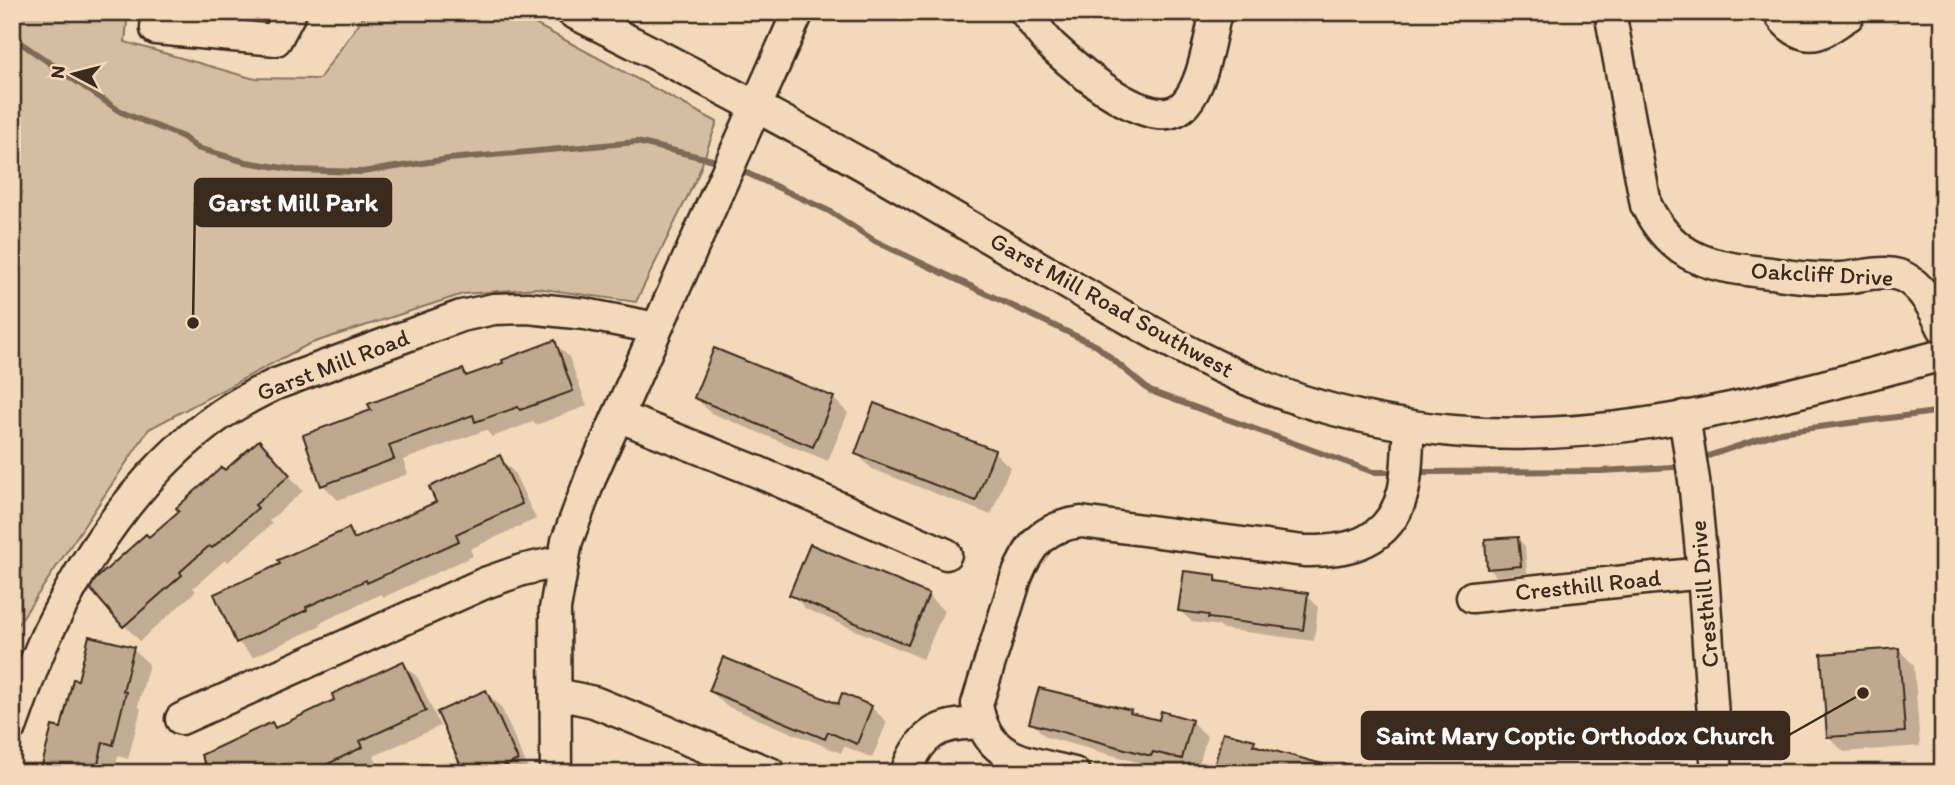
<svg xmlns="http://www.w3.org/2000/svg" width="1955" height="785" viewBox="0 0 1955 785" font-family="Itim,sans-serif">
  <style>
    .green { fill: #d5bda1; stroke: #887460; stroke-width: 2 }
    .shadow { fill: #0003 }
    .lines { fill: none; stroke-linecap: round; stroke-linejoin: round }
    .stream { stroke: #7e6956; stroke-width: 6 }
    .building { fill: #c0a88f; stroke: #3b2a1e; stroke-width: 2 }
    .minor-casing { stroke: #3b2a1e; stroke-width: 35 }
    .minor { stroke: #f3d9ba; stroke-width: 30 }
    .labels { text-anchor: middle; stroke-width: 7; stroke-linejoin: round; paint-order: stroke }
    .street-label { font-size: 24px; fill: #3b2a1e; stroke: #f3d9ba }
    .leader { fill: none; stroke: #3b2a1e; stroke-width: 2.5 }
    .callout-dot { fill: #3b2a1e; stroke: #f3d9ba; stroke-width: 2.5 }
    .callout { fill: #3b2a1e; stroke: #3b2a1e; stroke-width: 2.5 }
    .callout-label { font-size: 26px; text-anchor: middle; font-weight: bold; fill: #fff }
  </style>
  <rect width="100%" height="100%" fill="#f3d9ba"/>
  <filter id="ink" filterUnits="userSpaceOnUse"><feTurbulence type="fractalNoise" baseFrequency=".0143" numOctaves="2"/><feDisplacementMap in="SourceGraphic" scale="14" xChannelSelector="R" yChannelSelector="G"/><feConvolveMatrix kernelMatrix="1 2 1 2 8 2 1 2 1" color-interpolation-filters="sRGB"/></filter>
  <g filter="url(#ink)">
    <path class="green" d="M 12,12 L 128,12 L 125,42 L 251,78 L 319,79 L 367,12 L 513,12 L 717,122 L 698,175 L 636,302 L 536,288 L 463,294 L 309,344 L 149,429 L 12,633 Z"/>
    <path class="shadow" d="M 195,12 L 264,12 L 262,40 Z
      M 554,342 L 569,357 L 587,406 L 536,425 L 533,422 L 492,437 L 486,430 L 403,460 L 408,474 L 338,500 L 323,485 L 373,411 L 463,371 L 469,377 Z
      M 696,398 L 833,398 L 848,413 L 828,461 L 711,413 Z
      M 875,406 L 994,452 L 1010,467 L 991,515 L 872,469 L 857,454 Z
      M 499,457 L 514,472 L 536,519 L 470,549 L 473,556 L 384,597 L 381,594 L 320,623 L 321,626 L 253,657 L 238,642 L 282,565 L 348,530 L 358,539 L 438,503 Z
      M 274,458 L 303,491 L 269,521 L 272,524 L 228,562 L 225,560 L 193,588 L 196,591 L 140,641 L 125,626 L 149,539 L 225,472 Z
      M 1517,538 L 1525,546 L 1527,573 L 1496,576 L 1489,568 Z
      M 811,546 L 928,596 L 944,611 L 923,659 L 806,609 L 791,594 Z
      M 1216,576 L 1223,584 L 1307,595 L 1318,607 L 1314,641 L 1222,629 L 1219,626 L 1192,622 L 1180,611 Z
      M 133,649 L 149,664 L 138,706 L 141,709 L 128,759 L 118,756 L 114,773 L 42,773 L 62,730 L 79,682 Z
      M 1899,650 L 1914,665 L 1920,746 L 1844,752 L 1829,737 Z
      M 403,663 L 418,678 L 440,726 L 374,756 L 377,763 L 356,773 L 211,773 L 272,724 L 276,729 L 337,701 Z
      M 711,691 L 839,707 L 871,707 L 887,722 L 872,758 L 844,746 L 841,753 L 726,706 Z
      M 486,692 L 501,707 L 530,773 L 466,773 Z
      M 1130,712 L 1133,715 L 1161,722 L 1191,721 L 1207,736 L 1197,773 L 1168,766 L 1166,770 L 1046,737 L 1031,722 Z
      M 1254,742 L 1262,749 L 1342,771 L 1372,773 L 1216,773 L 1215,771 Z
      M 620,768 L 631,773 L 618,773 Z"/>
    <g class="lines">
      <path class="stream" d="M 12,37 L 121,112 L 183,137 L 197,148 L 246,162 L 296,170 L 362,172 L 449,159 L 637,142 L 721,162
        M 738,169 L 829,211 L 875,241 L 1097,346 L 1150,391 L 1373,472 L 1388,472
        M 1708,456 L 1780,432 L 1943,411
        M 1422,472 L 1601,471 L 1674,467"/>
    </g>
    <path class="building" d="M 193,12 L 252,12 L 251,29 L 192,25 Z
      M 555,340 L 573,391 L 520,410 L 518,407 L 475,422 L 473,415 L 389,445 L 394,459 L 321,486 L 303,435 L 371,410 L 368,404 L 463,369 L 466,376 L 503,363 L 502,360 Z
      M 714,348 L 834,397 L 813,447 L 694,398 Z
      M 874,403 L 995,450 L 976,501 L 855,454 Z
      M 259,440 L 290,475 L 255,505 L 258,508 L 212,548 L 209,546 L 180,572 L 182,575 L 123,627 L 88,586 L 146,534 L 149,537 L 179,511 L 176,508 L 222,467 L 225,470 Z
      M 500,455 L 522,504 L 456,534 L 459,541 L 367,583 L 366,580 L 306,607 L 307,610 L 236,643 L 214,594 L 280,564 L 278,560 L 349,528 L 354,539 L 436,502 L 429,487 Z
      M 1518,537 L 1521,566 L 1487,569 L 1485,539 Z
      M 810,544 L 929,594 L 908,645 L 789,595 Z
      M 1184,571 L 1216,575 L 1216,581 L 1308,593 L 1303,630 L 1208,618 L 1209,615 L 1178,611 Z
      M 89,636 L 134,647 L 123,691 L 126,692 L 113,745 L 103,742 L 96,773 L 40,773 L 52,726 L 61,728 L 73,679 L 78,680 Z
      M 1899,648 L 1905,732 L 1827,737 L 1821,654 Z
      M 723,657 L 838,704 L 842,693 L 872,706 L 857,744 L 828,732 L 825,739 L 709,691 Z
      M 403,661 L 426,711 L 360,741 L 363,747 L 309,773 L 209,773 L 201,755 L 272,722 L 275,728 L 334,700 L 332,694 Z
      M 1039,688 L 1131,710 L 1130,713 L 1159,720 L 1161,711 L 1192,720 L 1182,759 L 1153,752 L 1151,756 L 1029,723 Z
      M 486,690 L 518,760 L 490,773 L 464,773 L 437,712 Z
      M 1223,732 L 1255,740 L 1253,745 L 1341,769 L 1343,763 L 1374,773 L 1213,771 Z
      M 947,764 L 981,773 L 944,773 Z"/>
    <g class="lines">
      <defs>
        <path id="minor" d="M 157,12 L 156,29 L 276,40 L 291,12
          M 572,12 C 686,69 798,127 907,190 C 967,225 1027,260 1087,295 C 1155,334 1225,375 1300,400 C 1350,416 1401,426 1453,431 C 1619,446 1784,396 1943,355
          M 1025,12 C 1034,23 1042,36 1052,46 C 1076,68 1153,138 1185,104 C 1204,83 1209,39 1216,12
          M 1610,12 L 1646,205 C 1674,262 1713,267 1771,273 C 1794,276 1817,280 1841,278 C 1862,277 1889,266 1909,280 C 1925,291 1935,311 1943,328
          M 1779,12 C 1785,25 1802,38 1817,34 C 1827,31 1839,21 1848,16 L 1849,12
          M 618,416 L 758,472 L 946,554
          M 1684,416 L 1694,480 L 1703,573 L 1717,773
          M 1472,597 L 1703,573
          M 557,694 L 594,702 L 770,773
          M 181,719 L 485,583 L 522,570 L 562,561
          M 12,725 C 24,693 34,660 49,630 C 89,549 145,468 220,415 C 238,403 257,393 276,384 L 461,316 L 494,309 L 528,308 L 585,314 L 656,328
          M 556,773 L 555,609 L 567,541 L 592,474 L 798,12
          M 906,773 C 919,734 940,722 980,724
          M 1074,773 C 1025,760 986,761 977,704 L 1016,578 C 1030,544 1043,527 1081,522 L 1304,551 C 1350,552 1390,542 1403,492 C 1408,472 1407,448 1409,426"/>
      </defs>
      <use href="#minor" class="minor-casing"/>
      <use href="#minor" class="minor"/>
    </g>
  </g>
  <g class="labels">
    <g class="street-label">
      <text transform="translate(1822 274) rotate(3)" y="8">Oakcliff Drive</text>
      <text transform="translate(1112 305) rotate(29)" y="8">Garst Mill Road Southwest</text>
      <text transform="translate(333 365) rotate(-21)" y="8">Garst Mill Road</text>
      <text transform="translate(1588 585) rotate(-6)" y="8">Cresthill Road</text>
      <text transform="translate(1704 594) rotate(-95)" y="8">Cresthill Drive</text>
    </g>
  </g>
  <path class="leader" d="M193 323L195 202M1863 693L1789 735"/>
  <g class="callout-dot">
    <circle cx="193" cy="323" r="7"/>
    <circle cx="1863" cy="693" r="7"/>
  </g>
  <g class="callout">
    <rect x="195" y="179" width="196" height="47" rx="7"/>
    <rect x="1362" y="712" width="427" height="47" rx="7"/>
  </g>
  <g class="callout-label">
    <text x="293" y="211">Garst Mill Park</text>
    <text x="1575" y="744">Saint Mary Coptic Orthodox Church</text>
  </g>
  <rect width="1955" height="785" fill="none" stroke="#f3d9ba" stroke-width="42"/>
  <rect x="21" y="21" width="1913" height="743" fill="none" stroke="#3b2a1e" stroke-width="2.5" filter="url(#ink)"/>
  <g transform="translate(74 74) rotate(277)" stroke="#f3d9ba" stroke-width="5" paint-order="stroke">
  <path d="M0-5L12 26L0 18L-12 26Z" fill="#3b2a1e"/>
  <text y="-10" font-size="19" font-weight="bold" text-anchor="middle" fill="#3b2a1e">N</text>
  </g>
</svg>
